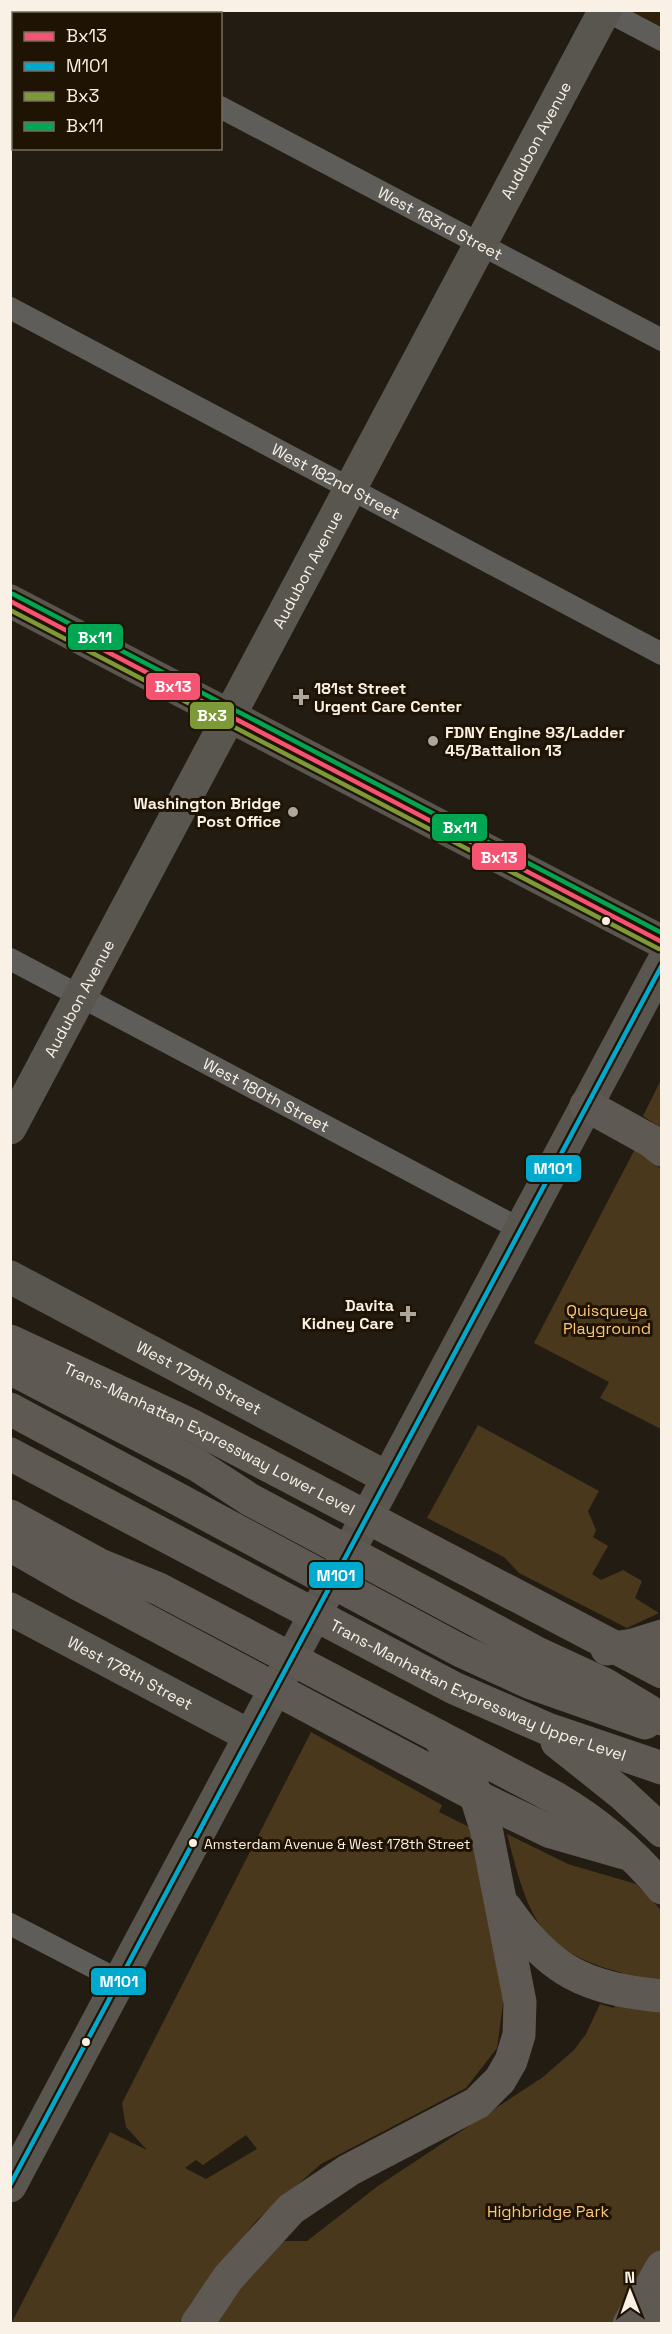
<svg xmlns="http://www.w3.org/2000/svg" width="672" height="2334" viewBox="0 0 672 2334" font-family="'Space Grotesk',sans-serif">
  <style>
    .built { fill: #2f210a }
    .green { fill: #4a381c; fill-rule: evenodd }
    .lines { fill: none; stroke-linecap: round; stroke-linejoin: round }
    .street { stroke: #5f5d59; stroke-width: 22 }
    .secondary { stroke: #59554f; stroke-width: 33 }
    .highway { stroke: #5e5953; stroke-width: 33 }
    .bus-1-casing { stroke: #1f1404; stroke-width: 9 }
    .bus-2-casing { stroke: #1f1404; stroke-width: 9 }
    .bus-3-casing { stroke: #1f1404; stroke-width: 9 }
    .bus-4-casing { stroke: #1f1404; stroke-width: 9 }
    .bus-1 { stroke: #f65372; stroke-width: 4.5 }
    .bus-2 { stroke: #00a9ce; stroke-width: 4.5 }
    .bus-3 { stroke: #7e9a38; stroke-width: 4.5 }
    .bus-4 { stroke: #00a651; stroke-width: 4.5 }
    .poi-dot { fill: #aea69c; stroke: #1f1404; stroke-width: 2 }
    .bus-dot { fill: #f9f1e6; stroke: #1f1404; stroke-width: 2 }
    .labels { text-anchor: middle; stroke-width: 6; stroke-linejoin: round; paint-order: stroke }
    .bus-label { font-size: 14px; fill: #f9f1e6; stroke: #1f1404; text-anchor: start }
    .street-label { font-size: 16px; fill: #f9f1e6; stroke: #1f1404 }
    .poi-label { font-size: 16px; font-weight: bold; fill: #f9f1e6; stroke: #1f1404; text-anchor: start }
    .park-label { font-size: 16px; fill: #fec776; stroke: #1f1404 }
    .line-badge { stroke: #1f1404; stroke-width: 2 }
    .badge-label { font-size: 16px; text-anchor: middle; font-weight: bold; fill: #fff }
  </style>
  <rect width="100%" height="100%" fill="#231c12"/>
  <path class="built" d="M 605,11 L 661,11 L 661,40 Z"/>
  <path class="green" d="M 661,1080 L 662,1128 L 661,1128 L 643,1116 Z
    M 636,1147 L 661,1169 L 661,1429 L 600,1398 L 609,1382 L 534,1343 Z
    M 478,1425 L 599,1491 L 588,1511 L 596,1530 L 593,1537 L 608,1546 L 592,1574 L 601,1580 L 623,1570 L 642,1581 L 635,1598 L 659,1613 L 627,1628 L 519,1573 L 504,1557 L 427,1518 Z
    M 311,1732 L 442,1805 L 439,1812 L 469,1827 L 504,1997 L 497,2048 L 466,2088 L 321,2164 L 256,2221 L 191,2303 L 179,2323 L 11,2324 L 110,2132 L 147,2150 L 126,2127 L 122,2103 ZM 246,2135 L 257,2149 L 206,2179 L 185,2168 L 196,2160 L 203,2165 Z
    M 507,1834 L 568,1864 L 636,1884 L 662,1911 L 661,2323 L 209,2324 L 272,2241 L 307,2241 L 378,2186 L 543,2077 L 574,2050 L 586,2034 L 600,2004 L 614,2008 L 623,1973 C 536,1951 528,1914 507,1834 Z"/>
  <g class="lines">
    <g class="street">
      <path d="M 40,10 L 45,14"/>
      <path d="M 605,10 L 662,40"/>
      <path id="s1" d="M 220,107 L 662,340"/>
      <path id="s2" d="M 10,308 L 662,654"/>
      <path id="s3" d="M 10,959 L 520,1229"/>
      <path d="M 10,1924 L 120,1981"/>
    </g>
    <g class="secondary">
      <path d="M 64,14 L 66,10"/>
      <path d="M 10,114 L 14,108"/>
      <path d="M 10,601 L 662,942"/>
      <path id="s4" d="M 10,1128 L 605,10"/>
      <path id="s5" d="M 10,1277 L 388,1478"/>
      <path id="s6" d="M 10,1609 L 250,1736"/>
      <path d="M 10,2186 L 662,964"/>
    </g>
    <g class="highway">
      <path d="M 586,1105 L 651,1141 L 662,1150"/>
      <path id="s7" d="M 10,1341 L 193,1426 L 662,1672"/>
      <path d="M 10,1368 L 197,1465 L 249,1499 L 539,1654 L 604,1684 L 662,1719"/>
      <path d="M 10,1409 L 461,1651 L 531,1683 L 645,1723"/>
      <path id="s8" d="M 10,1454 L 454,1688 L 550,1730 L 662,1768"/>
      <path d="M 10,1516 L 100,1565 L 159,1589 L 554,1797 C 595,1821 631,1850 662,1888"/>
      <path d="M 10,1545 L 78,1584 L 488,1802 L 551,1832 L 624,1853"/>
      <path d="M 607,1649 L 633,1645 L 662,1636"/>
      <path d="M 557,1742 L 621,1793 L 662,1831"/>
      <path d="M 506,1908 C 549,1971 586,1989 662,1996"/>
      <path d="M 197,2324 L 228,2278 L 291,2209 L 349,2170 L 477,2103 L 500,2080 L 511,2061 L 519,2035 L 520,2002 L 486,1828 L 472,1784 L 438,1736"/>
      <path d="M 629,2324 L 662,2267"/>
      <path d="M 658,2324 L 662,2318"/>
    </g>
    <defs>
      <path id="bus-1" d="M 10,601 L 662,942"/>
      <path id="bus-2" d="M 10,2185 L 662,965"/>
      <path id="bus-3" d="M 10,610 L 659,949"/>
      <path id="bus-4" d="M 13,594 L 662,933"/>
    </defs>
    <use href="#bus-1" class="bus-1-casing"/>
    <use href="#bus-2" class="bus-2-casing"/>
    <use href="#bus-3" class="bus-3-casing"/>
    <use href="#bus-4" class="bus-4-casing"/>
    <use href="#bus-1" class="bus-1"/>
    <use href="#bus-2" class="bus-2"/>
    <use href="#bus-3" class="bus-3"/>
    <use href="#bus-4" class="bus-4"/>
  </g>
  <g class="poi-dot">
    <path d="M298 688h6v6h6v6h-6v6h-6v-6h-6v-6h6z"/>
    <circle cx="433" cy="741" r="6"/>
    <circle cx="293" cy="812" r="6"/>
    <path d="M405 1305h6v6h6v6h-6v6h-6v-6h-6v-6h6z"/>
  </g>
  <g class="bus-dot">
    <circle cx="606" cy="921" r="5"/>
    <circle cx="193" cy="1843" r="5"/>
    <circle cx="86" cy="2042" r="5"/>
  </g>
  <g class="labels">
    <g class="bus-label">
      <text x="204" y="1849">Amsterdam Avenue &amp; West 178th Street</text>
    </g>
    <g class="street-label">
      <text dy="6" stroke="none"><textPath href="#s4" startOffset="1119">Audubon Avenue</textPath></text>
      <text dy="6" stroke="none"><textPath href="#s1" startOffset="249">West 183rd Street</textPath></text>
      <text dy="6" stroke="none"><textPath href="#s2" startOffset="369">West 182nd Street</textPath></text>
      <text dy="6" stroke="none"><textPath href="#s4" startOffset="633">Audubon Avenue</textPath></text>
      <text dy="6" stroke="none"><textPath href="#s4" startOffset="147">Audubon Avenue</textPath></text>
      <text dy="6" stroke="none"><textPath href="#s3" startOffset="290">West 180th Street</textPath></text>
      <text dy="6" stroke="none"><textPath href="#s5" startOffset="214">West 179th Street</textPath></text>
      <text dy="6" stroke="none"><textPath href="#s7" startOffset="222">Trans-Manhattan Expressway Lower Level</textPath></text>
      <text dy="6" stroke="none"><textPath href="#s6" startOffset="136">West 178th Street</textPath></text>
      <text dy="6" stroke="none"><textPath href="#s8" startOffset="525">Trans-Manhattan Expressway Upper Level</textPath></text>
    </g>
    <g class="poi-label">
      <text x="314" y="694">181st Street<tspan x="314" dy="18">Urgent Care Center</tspan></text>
      <text x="445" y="738">FDNY Engine 93/Ladder<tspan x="445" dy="18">45/Battalion 13</tspan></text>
      <text x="281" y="809" text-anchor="end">Washington Bridge<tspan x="281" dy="18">Post Office</tspan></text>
      <text x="394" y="1311" text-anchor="end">Davita<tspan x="394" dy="18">Kidney Care</tspan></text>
    </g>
    <g class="park-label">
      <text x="607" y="1316">Quisqueya<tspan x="607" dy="18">Playground</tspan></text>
      <text x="548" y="2217">Highbridge Park</text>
    </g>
  </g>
  <g class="line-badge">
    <rect x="67" y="623" width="57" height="28" rx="6" fill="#00a651"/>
    <rect x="145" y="672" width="56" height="29" rx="6" fill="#f65372"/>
    <rect x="189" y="701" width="46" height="29" rx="6" fill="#7e9a38"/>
    <rect x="431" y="813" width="57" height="29" rx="6" fill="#00a651"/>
    <rect x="471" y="842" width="56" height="29" rx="6" fill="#f65372"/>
    <rect x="525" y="1154" width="57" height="29" rx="6" fill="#00a9ce"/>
    <rect x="308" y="1561" width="56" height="28" rx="6" fill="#00a9ce"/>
    <rect x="90" y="1967" width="57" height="29" rx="6" fill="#00a9ce"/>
  </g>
  <g class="badge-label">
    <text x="95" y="643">Bx11</text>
    <text x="173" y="692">Bx13</text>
    <text x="212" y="721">Bx3</text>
    <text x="460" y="833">Bx11</text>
    <text x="499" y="863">Bx13</text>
    <text x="553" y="1174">M101</text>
    <text x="336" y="1581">M101</text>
    <text x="119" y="1987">M101</text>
  </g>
  <rect width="672" height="2334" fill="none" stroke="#f9f1e6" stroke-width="24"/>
  <rect x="12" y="12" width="210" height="138" fill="#1f1404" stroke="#766c5e" stroke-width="1.5"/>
  <rect x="24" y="32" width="30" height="9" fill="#f65372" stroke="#766c5e" stroke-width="1.5"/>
  <text x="66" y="42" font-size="18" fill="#f9f1e6">Bx13</text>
  <rect x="24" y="62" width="30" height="9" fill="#00a9ce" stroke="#766c5e" stroke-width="1.5"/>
  <text x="66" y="72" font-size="18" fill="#f9f1e6">M101</text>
  <rect x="24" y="92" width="30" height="9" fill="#7e9a38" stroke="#766c5e" stroke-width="1.5"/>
  <text x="66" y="102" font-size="18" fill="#f9f1e6">Bx3</text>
  <rect x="24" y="122" width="30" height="9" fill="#00a651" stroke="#766c5e" stroke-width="1.5"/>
  <text x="66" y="132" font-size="18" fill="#f9f1e6">Bx11</text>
  <g transform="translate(630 2292) rotate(359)" stroke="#1f1404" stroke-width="4.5" paint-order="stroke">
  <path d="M0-4.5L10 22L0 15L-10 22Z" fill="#f9f1e6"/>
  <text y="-9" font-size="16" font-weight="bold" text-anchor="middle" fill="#f9f1e6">N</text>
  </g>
</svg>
